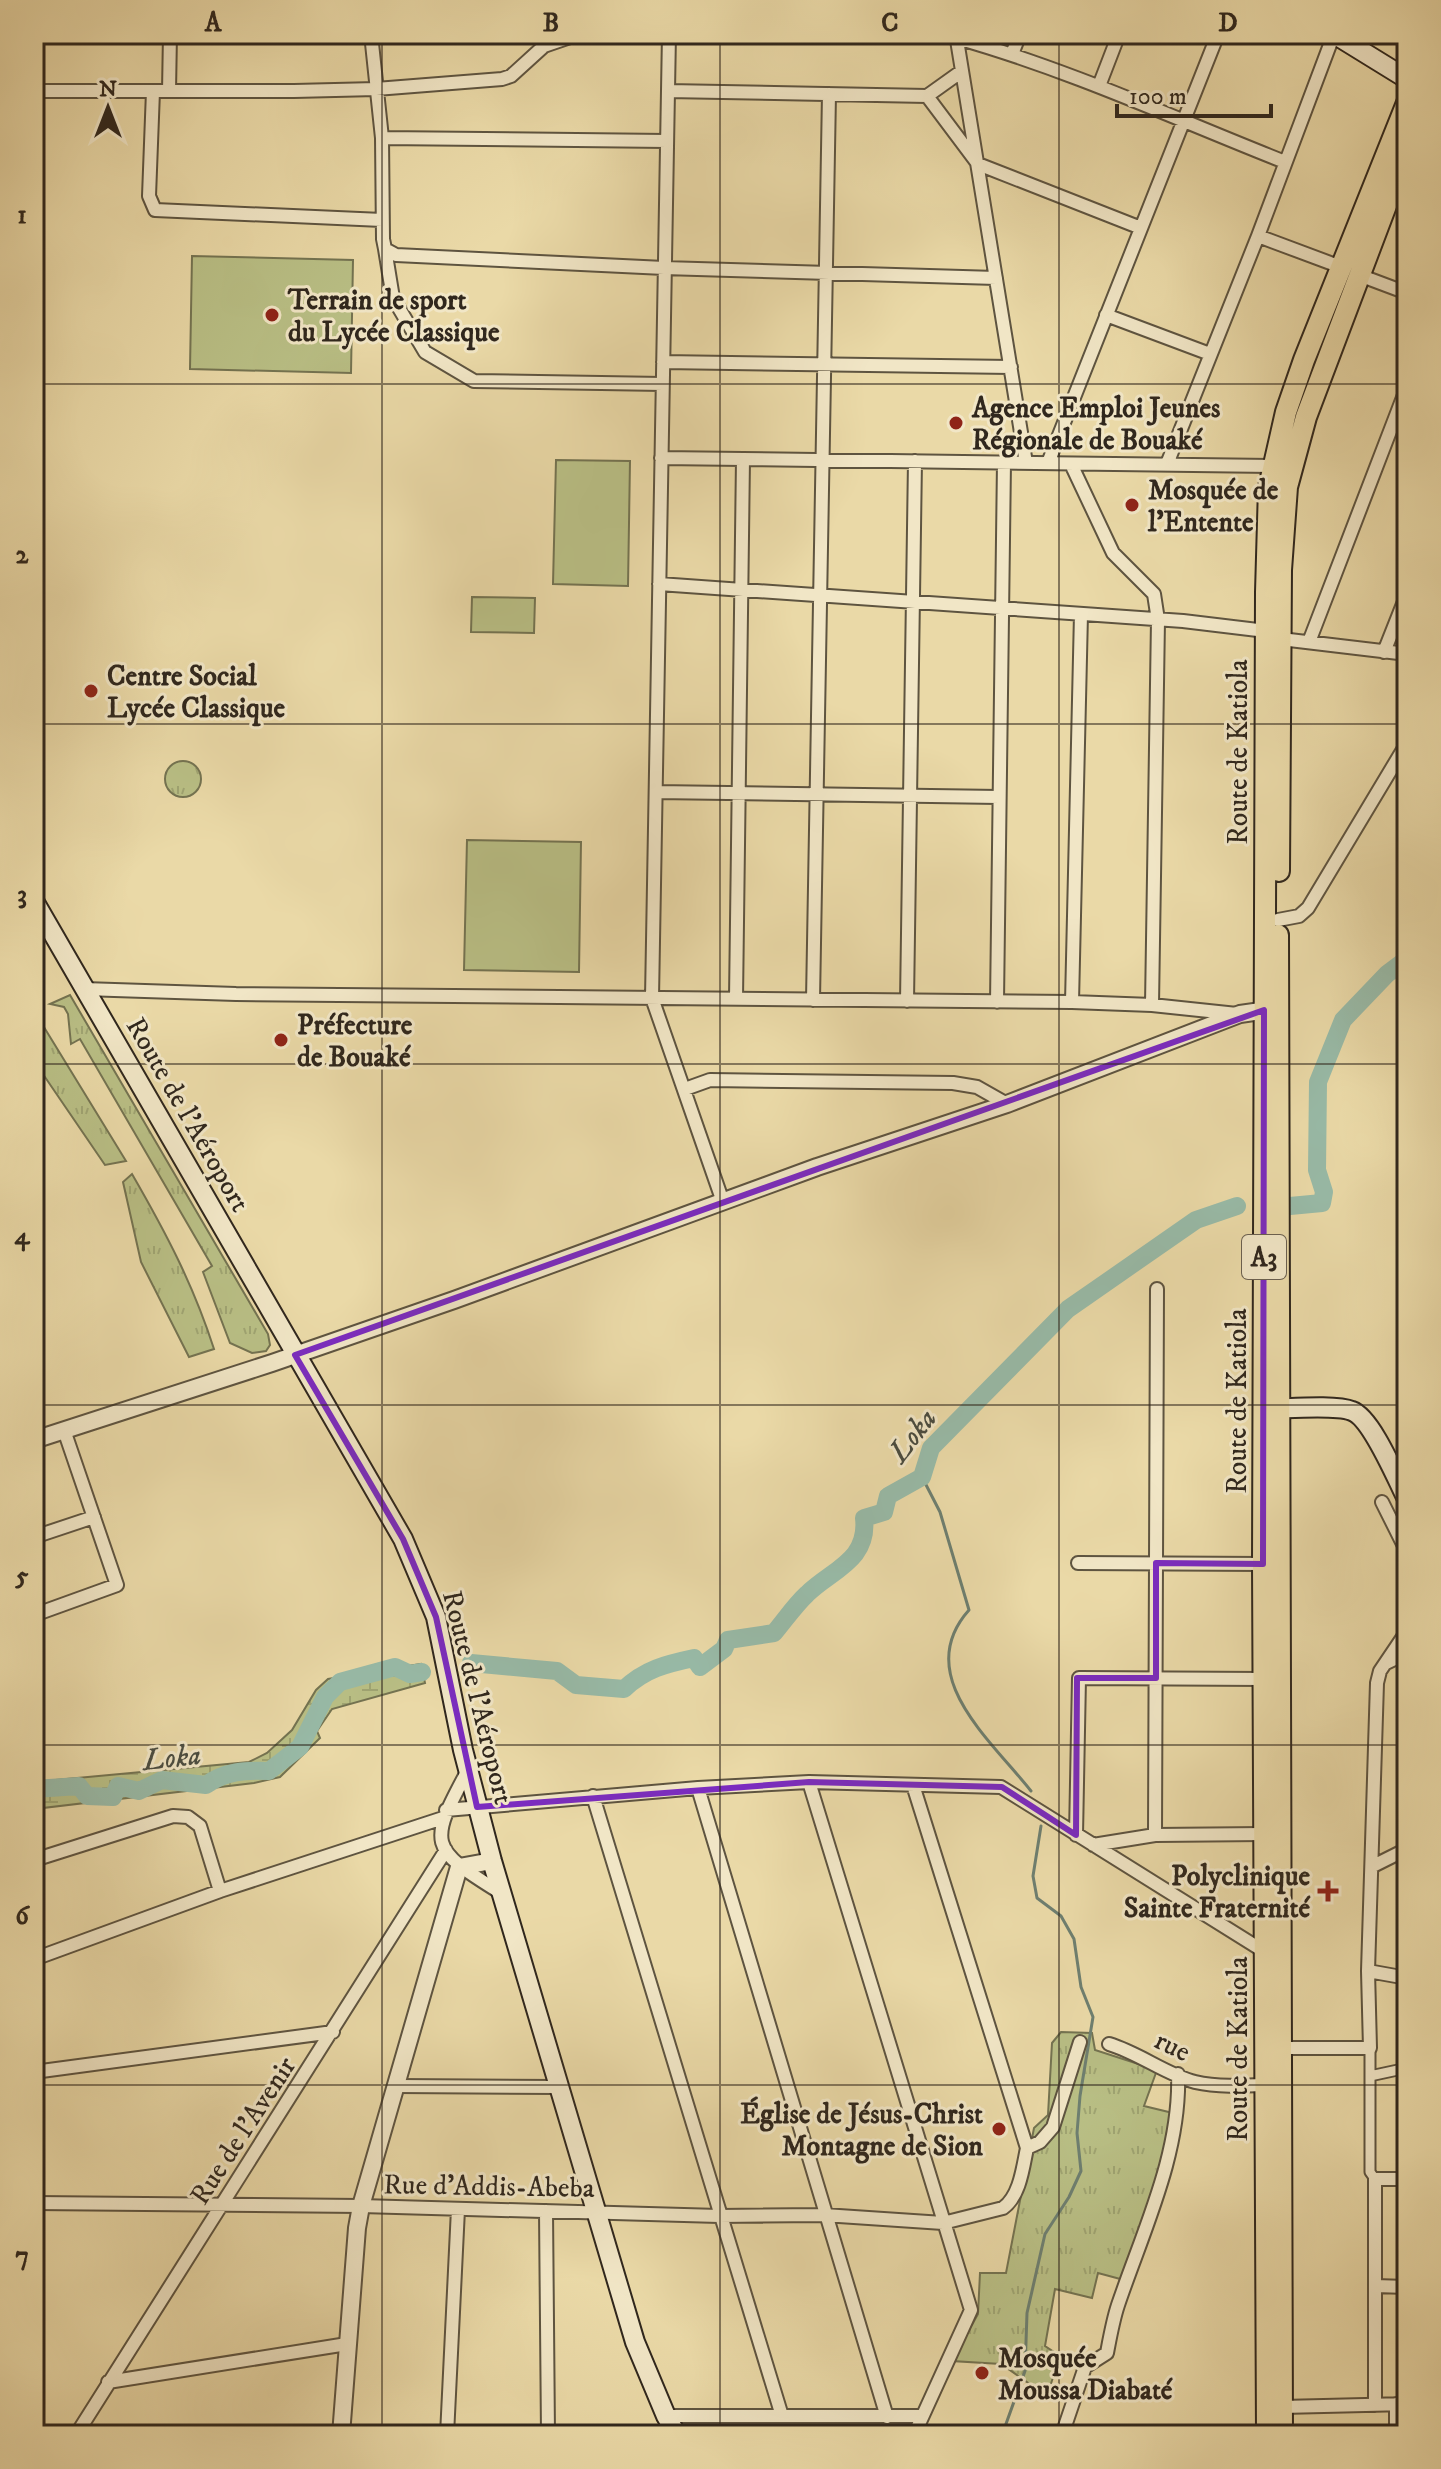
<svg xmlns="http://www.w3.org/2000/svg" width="1441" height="2469" viewBox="0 0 1441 2469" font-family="'IM FELL DW Pica',serif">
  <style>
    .grass { fill: url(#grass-tufts); stroke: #747351; stroke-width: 2 }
    .wetland { fill: url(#wetland-marsh); stroke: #747351; stroke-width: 2 }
    .pitch { fill: #b9bf85; stroke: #747351; stroke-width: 2 }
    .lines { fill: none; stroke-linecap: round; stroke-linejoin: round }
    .stream { stroke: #6e7f70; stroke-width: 3 }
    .river { stroke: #98baa7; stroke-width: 18 }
    .pedestrian-casing { stroke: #5e5440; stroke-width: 13 }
    .minor-casing { stroke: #5e5440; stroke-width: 16 }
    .tertiary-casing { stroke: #5e5440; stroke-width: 20 }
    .secondary-casing { stroke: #30271d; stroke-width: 22 }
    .trunk-casing { stroke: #30271d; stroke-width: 24 }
    .pedestrian { stroke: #f1e6c6; stroke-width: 9 }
    .minor { stroke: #f1e6c6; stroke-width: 12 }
    .tertiary { stroke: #f1e6c6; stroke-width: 16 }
    .secondary { stroke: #f1e6c6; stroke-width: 18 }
    .trunk { stroke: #ead9a7; stroke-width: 20 }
    .marked { fill: none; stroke: #7b2cbf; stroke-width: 6; stroke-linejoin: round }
    .grid { fill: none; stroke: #30271d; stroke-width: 2; stroke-opacity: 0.55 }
    .poi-dot { fill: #8f2418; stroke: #f1e6c6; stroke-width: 3 }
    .labels { text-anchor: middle; stroke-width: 6; stroke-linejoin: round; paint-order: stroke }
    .shield { fill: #f1e6c6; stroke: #6a6050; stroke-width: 2 }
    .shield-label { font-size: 26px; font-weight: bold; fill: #30271d }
    .poi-label { font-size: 28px; font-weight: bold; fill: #30271d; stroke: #f1e6c6; text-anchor: start }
    .street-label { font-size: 28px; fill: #30271d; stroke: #f1e6c6 }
    .water-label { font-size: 30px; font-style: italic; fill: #4a4c40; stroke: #f1e6c6 }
    .neatline { fill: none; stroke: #30271d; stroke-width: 3 }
    .grid-label { font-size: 26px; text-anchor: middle; font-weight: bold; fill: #30271d }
  </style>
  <defs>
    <pattern id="grass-tufts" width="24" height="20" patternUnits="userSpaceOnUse" patternTransform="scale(2)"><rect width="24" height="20" fill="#b9bf85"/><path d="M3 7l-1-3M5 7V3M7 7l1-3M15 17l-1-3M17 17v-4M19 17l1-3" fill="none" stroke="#9fa472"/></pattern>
    <pattern id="wetland-marsh" width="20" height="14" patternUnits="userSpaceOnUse" patternTransform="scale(2)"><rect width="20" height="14" fill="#b9bf85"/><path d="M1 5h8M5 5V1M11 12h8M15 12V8" fill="none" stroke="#9fa472"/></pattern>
  </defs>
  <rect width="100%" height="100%" fill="#ead9a7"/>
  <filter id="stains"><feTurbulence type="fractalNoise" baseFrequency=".0025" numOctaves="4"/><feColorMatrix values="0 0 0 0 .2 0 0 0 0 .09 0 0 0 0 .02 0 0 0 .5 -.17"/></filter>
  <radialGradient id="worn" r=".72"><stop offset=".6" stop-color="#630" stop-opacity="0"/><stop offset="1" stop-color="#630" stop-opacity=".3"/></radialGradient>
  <path class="grass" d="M165 779a18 18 0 1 1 36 0a18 18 0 1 1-36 0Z
    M 70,995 L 268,1334 L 270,1345 L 266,1351 L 252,1353 L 230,1343 L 203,1272 L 212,1266 L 80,1039 L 71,1044 L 68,1014 L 64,1007 L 50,1004 Z
    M 39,1019 L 126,1161 L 105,1165 L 34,1061 L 34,1034 L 43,1032 L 37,1020 Z
    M 132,1174 C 166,1233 193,1284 214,1349 L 189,1357 L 141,1262 L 123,1182 Z
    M 1061,2032 L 1092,2033 L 1095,2050 L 1157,2070 L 1144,2106 L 1177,2114 L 1124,2280 L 1098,2273 L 1092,2298 L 1055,2289 L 1045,2346 L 1060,2356 L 1047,2396 L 1001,2364 L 952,2361 L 978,2314 L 980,2273 L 1006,2273 L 1034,2128 L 1048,2115 L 1052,2043 Z"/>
  <path class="wetland" d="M 421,1664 L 425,1683 L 332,1709 L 317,1731 L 320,1738 L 280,1777 L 254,1783 L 34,1809 L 34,1782 L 249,1762 L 267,1753 L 292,1730 L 316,1690 L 328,1679 Z"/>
  <path class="pitch" d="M 192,256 L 353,260 L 351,373 L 190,369 Z
    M 556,460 L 630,461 L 628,586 L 553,584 Z
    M 472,597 L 535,598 L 534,633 L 471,632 Z
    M 467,840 L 581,842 L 579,972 L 464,970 Z"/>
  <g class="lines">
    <path class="stream" d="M 922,1477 L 940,1512 L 969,1610 C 911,1675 991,1740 1031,1791
      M 1002,2435 L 1025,2371 L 1027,2313 L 1045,2234 L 1069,2197 L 1081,2171 L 1077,2133 L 1080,2096 L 1093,2017 L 1081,1987 L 1074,1939 L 1061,1916 L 1037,1898 L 1033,1876 L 1041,1826"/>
    <path class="river" d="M 1290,1206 L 1322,1203 L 1324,1192 L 1317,1170 L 1318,1082 L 1343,1020 L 1387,974 L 1407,959
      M 471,1663 L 557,1671 L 576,1685 L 624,1689 C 645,1669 666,1664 694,1658 L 700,1667 L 724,1649 L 728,1640 L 774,1633 C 785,1620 795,1605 807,1594 C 831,1570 869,1561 864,1518 L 884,1512 L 888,1496 L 922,1477 L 931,1448 L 1068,1309 L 1196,1220 L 1237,1206
      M 34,1789 L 79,1786 L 87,1796 L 113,1797 L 118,1786 L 139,1791 L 162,1780 L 206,1785 C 225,1771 246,1770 269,1771 L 300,1747 L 325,1697 L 340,1682 L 395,1667 L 410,1674 L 422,1672"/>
    <defs>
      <path id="pedestrian" d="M 1370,2048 L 1370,2172 L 1375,2179
        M 1370,2076 L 1407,2068"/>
      <path id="minor" d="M 371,34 L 382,138 L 383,239 L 385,249 L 396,255 L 664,268 L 996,278
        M 669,34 L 652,998 L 723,1202
        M 956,34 L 1026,463
        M 957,38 C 1070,70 1176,119 1285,162
        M 1012,54 L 1020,34
        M 1099,86 L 1119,34
        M 34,91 L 294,91 L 376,89 L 502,79 L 511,76 L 544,46 L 579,34
        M 153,91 L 149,196 L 155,210 L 382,220
        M 169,91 L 170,34
        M 668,91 L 927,96 L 962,71
        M 927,96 L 978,164 L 1141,228
        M 382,138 L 667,141
        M 1258,236 L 1341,267
        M 385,249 L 393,298 L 425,352 L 474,381 L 663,384
        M 1359,275 L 1407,293
        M 1106,315 L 1210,354
        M 663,362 L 1011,367
        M 661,458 L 1273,466
        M 1048,463 L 1218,34
        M 1071,464 L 1113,553 L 1154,594 L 1158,620 L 1152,1005
        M 1167,464 L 1258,236 L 1334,34
        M 659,584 L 1183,621 L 1266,631
        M 1281,639 L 1407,654
        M 1309,642 L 1407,387
        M 1384,652 L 1407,594
        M 656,792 L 999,797
        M 1278,920 L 1299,916 L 1308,908 L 1407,743
        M 84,989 L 236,994 L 1072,1002 L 1152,1005 L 1237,1014
        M 736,999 L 743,459
        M 813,1000 L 829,94
        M 907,1001 L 915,461
        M 997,1002 L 1004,462
        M 1072,1002 L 1081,614
        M 685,1089 L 710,1080 L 953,1083 L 977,1087 L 1007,1104
        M 1382,1502 L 1407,1552
        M 34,1537 L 94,1517
        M 1078,1563 L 1263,1564
        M 34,1615 L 117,1585 L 64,1430
        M 1386,1663 L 1407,1653
        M 468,1770 C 428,1844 428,1848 501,1893
        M 809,1782 L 971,2310 L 914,2435
        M 698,1788 L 887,2417
        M 593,1796 L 782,2416
        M 446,1810 L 698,1788 L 809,1782 L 1001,1787 L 1265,1952
        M 1076,1835 L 1079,1678 L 1264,1679
        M 1155,1835 L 1157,1289
        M 1093,1845 L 1155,1835 L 1264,1834
        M 34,1860 L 173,1816 L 188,1817 L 200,1826 L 220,1891
        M 1373,1866 L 1407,1849
        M 34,1959 L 220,1891 L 443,1818
        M 1368,1971 L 1407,1978
        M 1109,2044 C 1139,2053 1167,2075 1195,2082 C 1217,2087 1242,2086 1264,2085
        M 1282,2048 L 1370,2048 L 1368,1971 L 1377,1683 L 1380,1671 L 1407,1631
        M 34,2072 L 333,2032
        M 397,2086 L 558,2087
        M 1027,2148 L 1040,2142 L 1053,2127 L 1080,2042
        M 34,2203 L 361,2206 L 719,2216 L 824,2215 L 943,2223 L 1003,2208 C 1020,2196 1023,2167 1027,2148 L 913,1785
        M 546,2211 L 548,2435
        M 1375,2286 L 1407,2287
        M 108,2382 L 347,2344
        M 1375,2405 L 1375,2179 L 1407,2179
        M 1282,2407 L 1407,2404
        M 666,2416 L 922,2416
        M 76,2435 L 446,1850
        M 447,2435 L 458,2209
        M 1062,2435 L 1085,2367 L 1107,2353 C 1110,2337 1113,2320 1118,2305 C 1143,2231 1181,2153 1178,2074
        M 1396,2435 L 1396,2404"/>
      <path id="tertiary" d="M 34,1440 L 272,1363 L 454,1300 L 817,1167 L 1007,1104 L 1240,1014 L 1275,1009
        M 341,2435 L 357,2228 L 361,2206 L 459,1867 L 492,1861"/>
      <path id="secondary" d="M 1334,34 L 1407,79
        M 34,901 L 403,1539 L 436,1617 L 463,1750 L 492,1861 L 635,2342 L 666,2416 L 677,2435
        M 1265,1409 C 1286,1409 1335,1404 1352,1411 C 1372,1418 1397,1480 1407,1499"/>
      <path id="trunk" d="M 1279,871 L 1281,570 L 1287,487 L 1306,417 L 1407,150
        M 1278,935 C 1280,1435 1281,1935 1282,2435
        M 1267,2435 L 1263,1564 L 1266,592 L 1269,487 L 1286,412 L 1304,360 L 1407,103"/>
    </defs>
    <use href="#pedestrian" class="pedestrian-casing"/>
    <use href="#minor" class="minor-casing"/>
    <use href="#tertiary" class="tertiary-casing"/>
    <use href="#secondary" class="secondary-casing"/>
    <use href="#trunk" class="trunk-casing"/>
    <use href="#pedestrian" class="pedestrian"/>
    <use href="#minor" class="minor"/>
    <use href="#tertiary" class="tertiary"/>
    <use href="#secondary" class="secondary"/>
    <use href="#trunk" class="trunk"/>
  </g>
  <path class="marked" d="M 1264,1010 L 1263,1564 L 1156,1563 L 1156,1678 L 1077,1678 L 1076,1835 L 1002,1787 L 809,1782 L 477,1807 L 436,1617 L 403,1539 L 295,1355 Z"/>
  <path class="grid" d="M 382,34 L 382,2435M 720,34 L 720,2435M 1059,34 L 1059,2435M 34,384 L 1407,384M 34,724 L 1407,724M 34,1064 L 1407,1064M 34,1405 L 1407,1405M 34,1745 L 1407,1745M 34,2085 L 1407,2085"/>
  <g class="poi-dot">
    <circle cx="272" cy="315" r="8"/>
    <circle cx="956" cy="423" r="8"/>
    <circle cx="1132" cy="505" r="8"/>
    <circle cx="91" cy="691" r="8"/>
    <circle cx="281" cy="1040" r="8"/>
    <path d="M1324 1879h8v8h8v8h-8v8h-8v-8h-8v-8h8z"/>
    <circle cx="999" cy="2129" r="8"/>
    <circle cx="982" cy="2373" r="8"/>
  </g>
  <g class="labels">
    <rect class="shield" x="1242" y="1235" width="44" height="44" rx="6"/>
    <g class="shield-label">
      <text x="1264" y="1266">A3</text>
    </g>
    <g class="poi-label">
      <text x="288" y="309">Terrain de sport<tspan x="288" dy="32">du Lycée Classique</tspan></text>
      <text x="972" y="417">Agence Emploi Jeunes<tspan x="972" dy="32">Régionale de Bouaké</tspan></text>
      <text x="1148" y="499">Mosquée de<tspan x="1148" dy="32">l'Entente</tspan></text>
      <text x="107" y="685">Centre Social<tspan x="107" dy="32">Lycée Classique</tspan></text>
      <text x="297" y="1034">Préfecture<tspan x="297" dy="32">de Bouaké</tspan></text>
      <text x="1310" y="1885" text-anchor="end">Polyclinique<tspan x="1310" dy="32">Sainte Fraternité</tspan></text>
      <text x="983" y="2123" text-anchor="end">Église de Jésus-Christ<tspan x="983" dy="32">Montagne de Sion</tspan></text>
      <text x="998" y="2367">Mosquée<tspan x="998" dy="32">Moussa Diabaté</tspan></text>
    </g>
    <g class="street-label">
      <text transform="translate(1237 752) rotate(-90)" y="10">Route de Katiola</text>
      <text transform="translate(189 1114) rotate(60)" y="10">Route de l'Aéroport</text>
      <text transform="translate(1236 1401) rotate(-90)" y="10">Route de Katiola</text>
      <text transform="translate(479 1697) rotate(76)" y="10">Route de l'Aéroport</text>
      <text transform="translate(1173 2045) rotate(26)" y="10">rue</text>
      <text transform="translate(1237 2049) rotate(-90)" y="10">Route de Katiola</text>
      <text transform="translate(242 2130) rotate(-57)" y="10">Rue de l'Avenir</text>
      <text transform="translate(489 2185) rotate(1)" y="10">Rue d'Addis-Abeba</text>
    </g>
    <g class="water-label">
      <text transform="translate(912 1435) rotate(-52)" y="10">Loka</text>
      <text transform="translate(172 1757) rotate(-6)" y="10">Loka</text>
    </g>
  </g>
  <rect width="1441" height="2469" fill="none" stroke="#ead9a7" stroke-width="88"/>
  <g transform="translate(108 108)" stroke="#f1e6c6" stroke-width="6" paint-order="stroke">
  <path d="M0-6L14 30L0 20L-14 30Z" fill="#30271d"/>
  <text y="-12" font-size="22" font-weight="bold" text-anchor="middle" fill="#30271d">N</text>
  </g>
  <path d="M1117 104v12h154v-12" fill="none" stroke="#30271d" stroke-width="4"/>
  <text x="1129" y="104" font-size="24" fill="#30271d" stroke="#f1e6c6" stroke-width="6" paint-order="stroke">100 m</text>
  <rect x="44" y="44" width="1353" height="2381" class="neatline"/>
  <g class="grid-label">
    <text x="213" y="31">A</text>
    <text x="551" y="31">B</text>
    <text x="890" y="31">C</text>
    <text x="1228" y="31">D</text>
    <text x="22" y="223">1</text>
    <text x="22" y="563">2</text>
    <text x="22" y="903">3</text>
    <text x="22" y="1244">4</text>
    <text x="22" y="1584">5</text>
    <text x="22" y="1924">6</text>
    <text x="22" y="2264">7</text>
  </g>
  <rect width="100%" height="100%" filter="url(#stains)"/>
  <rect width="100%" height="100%" fill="url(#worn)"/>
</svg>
